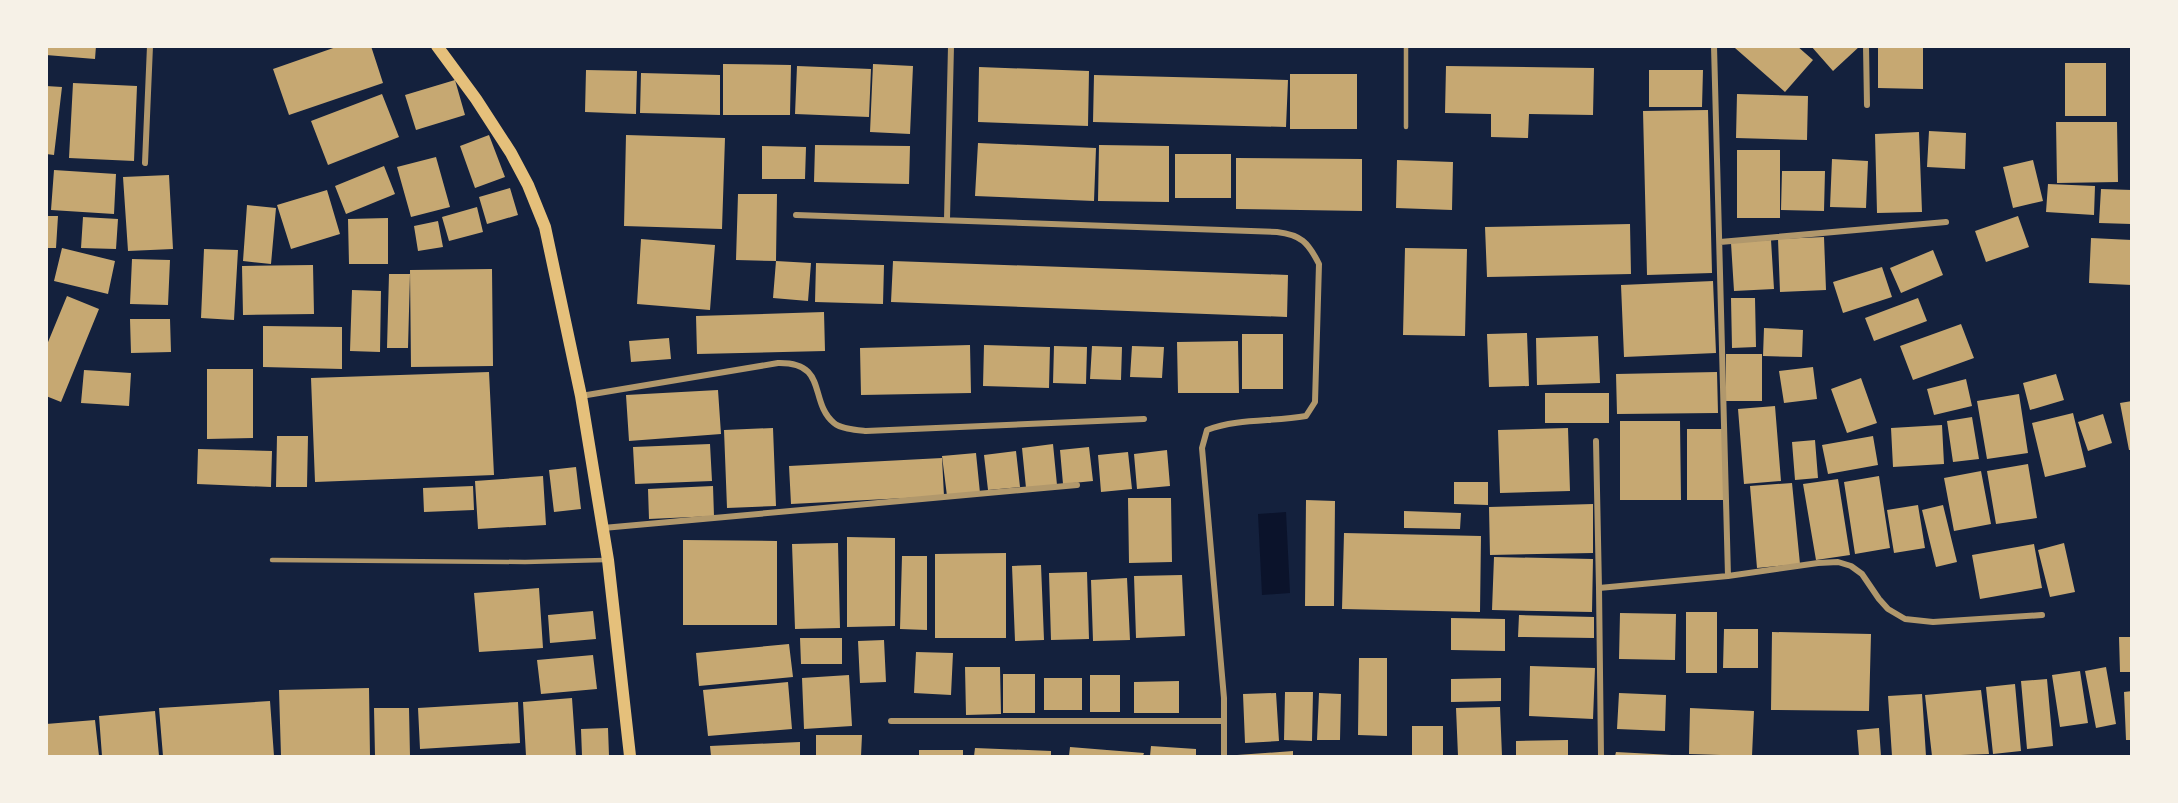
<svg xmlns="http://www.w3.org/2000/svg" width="2178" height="803" viewBox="0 0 2178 803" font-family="'DejaVu Sans',sans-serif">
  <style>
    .water { fill: #0b132b }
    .building { fill: #c6a872 }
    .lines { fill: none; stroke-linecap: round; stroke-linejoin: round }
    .service { stroke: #b1986c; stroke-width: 4.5 }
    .minor { stroke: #b1986c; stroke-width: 6 }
    .secondary { stroke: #e5c07b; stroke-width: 12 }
  </style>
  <rect width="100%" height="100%" fill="#14213d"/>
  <path class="water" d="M 1286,512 L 1290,593 L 1262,595 L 1258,514 Z"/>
  <path class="building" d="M 46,46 L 96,46 L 95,59 L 46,55 Z
    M 339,46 L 371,46 L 383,83 L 289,115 L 273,69 Z
    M 1737,46 L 1797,46 L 1813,60 L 1785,92 L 1735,48 Z
    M 1811,46 L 1860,46 L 1833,71 Z
    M 1878,46 L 1923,46 L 1923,89 L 1878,88 Z
    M 2065,63 L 2106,63 L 2106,116 L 2065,116 Z
    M 723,64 L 791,65 L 790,115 L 723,115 Z
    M 873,64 L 913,66 L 910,134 L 870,132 Z
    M 797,66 L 871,69 L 869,117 L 795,114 Z
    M 1446,66 L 1594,68 L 1593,115 L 1529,114 L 1528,138 L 1491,137 L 1491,114 L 1445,113 Z
    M 979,67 L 1089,71 L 1088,126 L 978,122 Z
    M 586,70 L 637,71 L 636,114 L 585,112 Z
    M 1649,70 L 1703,70 L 1702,107 L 1649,107 Z
    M 641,73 L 720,75 L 720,115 L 640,113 Z
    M 1290,74 L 1357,74 L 1357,129 L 1290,129 Z
    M 1094,75 L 1288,80 L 1286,127 L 1093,122 Z
    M 455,80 L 465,115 L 416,130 L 405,95 Z
    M 73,83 L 137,86 L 134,161 L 69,158 Z
    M 46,86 L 62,87 L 54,155 L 46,154 Z
    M 382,94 L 399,137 L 328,165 L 311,121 Z
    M 1737,94 L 1808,96 L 1807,140 L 1736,138 Z
    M 1708,110 L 1712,273 L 1647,275 L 1643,111 Z
    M 2056,122 L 2117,122 L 2118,182 L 2057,183 Z
    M 1929,131 L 1966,133 L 1965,169 L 1927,167 Z
    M 1919,132 L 1922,212 L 1877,213 L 1875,134 Z
    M 489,135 L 505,177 L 475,188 L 460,146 Z
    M 626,135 L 725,138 L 722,229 L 624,226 Z
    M 978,143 L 1096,148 L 1094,201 L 975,196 Z
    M 815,145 L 910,146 L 909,184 L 814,182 Z
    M 1099,145 L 1169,146 L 1169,202 L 1098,201 Z
    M 762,146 L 806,147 L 805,179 L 762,179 Z
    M 1737,150 L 1780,150 L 1780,218 L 1737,218 Z
    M 1175,154 L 1231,154 L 1231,198 L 1175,198 Z
    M 436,157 L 450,207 L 411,217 L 397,167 Z
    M 1236,158 L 1362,159 L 1362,211 L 1236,209 Z
    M 1832,159 L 1868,161 L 1866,208 L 1830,207 Z
    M 1397,160 L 1453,162 L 1452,210 L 1396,208 Z
    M 2033,160 L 2043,201 L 2013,208 L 2003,167 Z
    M 384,166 L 395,194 L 346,214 L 335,186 Z
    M 54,170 L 116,174 L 114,214 L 51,210 Z
    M 1782,171 L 1825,171 L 1824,211 L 1781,210 Z
    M 169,175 L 173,249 L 128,251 L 123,177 Z
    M 2048,184 L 2095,186 L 2094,215 L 2046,212 Z
    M 510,188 L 518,215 L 487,224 L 479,197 Z
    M 2101,189 L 2132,190 L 2131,224 L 2099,223 Z
    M 327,190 L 340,234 L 291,249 L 277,205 Z
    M 738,194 L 777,194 L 776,261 L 811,263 L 808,301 L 773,298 L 776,261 L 736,260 Z
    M 247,205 L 276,208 L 271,264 L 243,261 Z
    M 477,207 L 483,232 L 449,241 L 442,217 Z
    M 46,216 L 58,216 L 56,248 L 46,248 Z
    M 2018,216 L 2029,247 L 1986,262 L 1975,231 Z
    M 83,217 L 118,219 L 116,249 L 81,248 Z
    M 388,218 L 388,264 L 349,264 L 348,219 Z
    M 438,221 L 443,247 L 418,251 L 414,226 Z
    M 1630,224 L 1631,274 L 1487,277 L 1485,227 Z
    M 1824,237 L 1826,290 L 1780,292 L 1778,239 Z
    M 2091,238 L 2132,240 L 2132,285 L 2089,283 Z
    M 641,239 L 715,245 L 710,310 L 637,304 Z
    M 1771,240 L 1774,289 L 1734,291 L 1731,243 Z
    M 62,248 L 115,261 L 108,294 L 54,281 Z
    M 1405,248 L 1467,249 L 1465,336 L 1403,335 Z
    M 204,249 L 238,250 L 234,320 L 201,318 Z
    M 1933,250 L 1943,275 L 1901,293 L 1890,268 Z
    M 132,259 L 170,260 L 168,305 L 130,304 Z
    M 893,261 L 1288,275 L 1287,317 L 891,302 Z
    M 816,263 L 884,265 L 883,304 L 815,302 Z
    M 313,265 L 314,314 L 243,315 L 242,266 Z
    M 1882,267 L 1892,297 L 1843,313 L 1833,282 Z
    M 492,269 L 493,366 L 411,367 L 410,270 Z
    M 389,274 L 410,274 L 408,348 L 387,348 Z
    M 1713,281 L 1716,353 L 1624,357 L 1621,285 Z
    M 352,290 L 381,291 L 380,352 L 350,351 Z
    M 67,296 L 99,309 L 61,402 L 46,396 L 46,347 Z
    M 1731,298 L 1755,298 L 1756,347 L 1732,348 Z
    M 1918,298 L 1927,321 L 1874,341 L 1865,318 Z
    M 824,312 L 825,351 L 697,354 L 696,316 Z
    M 130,319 L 170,319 L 171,352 L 131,353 Z
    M 1961,324 L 1974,358 L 1913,380 L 1900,346 Z
    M 263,326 L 342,327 L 342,369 L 263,367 Z
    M 1764,328 L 1803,330 L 1802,357 L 1763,356 Z
    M 1527,333 L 1529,386 L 1489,387 L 1487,334 Z
    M 1242,334 L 1283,334 L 1283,389 L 1242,389 Z
    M 1598,336 L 1600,383 L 1537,385 L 1536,338 Z
    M 669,338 L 671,359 L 631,362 L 629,341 Z
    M 1238,341 L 1239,393 L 1178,393 L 1177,342 Z
    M 970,345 L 971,393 L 861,395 L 860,348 Z
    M 984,345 L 1050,347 L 1049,388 L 983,386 Z
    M 1054,346 L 1087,347 L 1086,384 L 1053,383 Z
    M 1092,346 L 1122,347 L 1121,380 L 1090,379 Z
    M 1132,346 L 1164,347 L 1162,378 L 1130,377 Z
    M 1726,354 L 1762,354 L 1762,401 L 1726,401 Z
    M 1813,367 L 1817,399 L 1784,403 L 1779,371 Z
    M 207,369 L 253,369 L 253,438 L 207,439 Z
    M 84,370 L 131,373 L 129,406 L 81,403 Z
    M 489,372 L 494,475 L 315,482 L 311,378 Z
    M 1717,372 L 1718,413 L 1617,414 L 1616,374 Z
    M 2056,374 L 2064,400 L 2030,410 L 2023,383 Z
    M 1861,378 L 1877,423 L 1847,433 L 1831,389 Z
    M 1966,379 L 1972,406 L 1934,415 L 1927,389 Z
    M 718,390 L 721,434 L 629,441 L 626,395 Z
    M 1545,393 L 1609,393 L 1609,423 L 1545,423 Z
    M 2019,394 L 2028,453 L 1987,459 L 1977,401 Z
    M 2132,401 L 2132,450 L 2129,450 L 2120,403 Z
    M 1775,406 L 1781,481 L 1744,484 L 1738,409 Z
    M 2073,413 L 2086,467 L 2045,477 L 2032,423 Z
    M 2103,414 L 2112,443 L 2088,451 L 2078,422 Z
    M 1972,417 L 1979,459 L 1953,462 L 1947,421 Z
    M 1620,421 L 1680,421 L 1681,500 L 1620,500 Z
    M 1942,425 L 1944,464 L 1893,467 L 1891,428 Z
    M 773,428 L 776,506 L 727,508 L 724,430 Z
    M 1568,428 L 1570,491 L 1500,493 L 1498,430 Z
    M 1687,429 L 1723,429 L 1725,500 L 1687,500 Z
    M 277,436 L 308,436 L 307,487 L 276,487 Z
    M 1873,436 L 1878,465 L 1828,474 L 1822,445 Z
    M 1815,440 L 1818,478 L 1795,480 L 1792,442 Z
    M 710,444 L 712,481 L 635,484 L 633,447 Z
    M 1053,444 L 1057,485 L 1026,488 L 1022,448 Z
    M 1089,447 L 1093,481 L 1063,484 L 1060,450 Z
    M 198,449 L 272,451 L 271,487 L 197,484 Z
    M 1167,450 L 1170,486 L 1137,489 L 1134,454 Z
    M 1016,451 L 1020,487 L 988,490 L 984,455 Z
    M 1128,452 L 1132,489 L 1101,492 L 1098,455 Z
    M 976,453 L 980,493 L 947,496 L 942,456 Z
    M 942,458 L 944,496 L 791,504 L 789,466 Z
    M 2028,464 L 2037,518 L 1996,524 L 1987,471 Z
    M 576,467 L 581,509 L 554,512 L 549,470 Z
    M 1981,471 L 1991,524 L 1954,531 L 1944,478 Z
    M 543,476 L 546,525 L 478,529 L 475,481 Z
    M 1879,476 L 1890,548 L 1855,554 L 1844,482 Z
    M 1838,479 L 1850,555 L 1816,560 L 1803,484 Z
    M 1454,482 L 1488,482 L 1488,505 L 1454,504 Z
    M 1792,483 L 1800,564 L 1757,568 L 1750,486 Z
    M 473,486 L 474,510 L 424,512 L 423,488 Z
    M 713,486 L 714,516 L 649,519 L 648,489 Z
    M 1128,498 L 1171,498 L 1172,562 L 1129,563 Z
    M 1306,500 L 1335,501 L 1334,606 L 1305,606 Z
    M 1593,504 L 1593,553 L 1490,555 L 1489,507 Z
    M 1918,505 L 1925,548 L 1894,553 L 1887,510 Z
    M 1943,505 L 1957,562 L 1936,567 L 1922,510 Z
    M 1404,511 L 1461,513 L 1460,529 L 1404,528 Z
    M 1344,533 L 1481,536 L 1480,612 L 1342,609 Z
    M 847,537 L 895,538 L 895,626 L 847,627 Z
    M 683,540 L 777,541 L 777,625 L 683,625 Z
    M 838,543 L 840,628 L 795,629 L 792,544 Z
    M 2064,543 L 2075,592 L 2050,597 L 2038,550 Z
    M 2034,544 L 2042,588 L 1980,599 L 1972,555 Z
    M 1006,553 L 1006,638 L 935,638 L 935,554 Z
    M 902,556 L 927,556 L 927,630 L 900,629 Z
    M 1494,557 L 1593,559 L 1592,612 L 1492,610 Z
    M 1041,565 L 1044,640 L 1015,641 L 1012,566 Z
    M 1087,572 L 1089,639 L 1051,640 L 1049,573 Z
    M 1182,575 L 1185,636 L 1136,638 L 1134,576 Z
    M 1127,578 L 1130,640 L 1093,641 L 1091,580 Z
    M 539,588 L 543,648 L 479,652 L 474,593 Z
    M 593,611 L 596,639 L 550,643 L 548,615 Z
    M 1686,612 L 1717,612 L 1717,673 L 1686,673 Z
    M 1620,613 L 1676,614 L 1675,660 L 1619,659 Z
    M 1519,615 L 1594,617 L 1594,638 L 1518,637 Z
    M 1451,618 L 1505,619 L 1505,651 L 1451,650 Z
    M 1724,629 L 1758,629 L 1758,668 L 1723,668 Z
    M 1772,632 L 1871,634 L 1869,711 L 1771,710 Z
    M 2119,637 L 2132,637 L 2132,672 L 2120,672 Z
    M 800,638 L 842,638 L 842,664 L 801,664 Z
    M 884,640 L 886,682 L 860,683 L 858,641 Z
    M 789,644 L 793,677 L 699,686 L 696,653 Z
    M 916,652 L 953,653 L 951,695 L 914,693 Z
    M 593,655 L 597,689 L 541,694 L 537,660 Z
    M 1359,658 L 1387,658 L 1387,736 L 1358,735 Z
    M 1530,666 L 1595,668 L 1593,719 L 1529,716 Z
    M 965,667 L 1000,667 L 1001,714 L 966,715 Z
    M 2106,667 L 2116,724 L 2096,728 L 2085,671 Z
    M 2080,671 L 2088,723 L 2060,727 L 2052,675 Z
    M 1003,674 L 1035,674 L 1035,713 L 1003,713 Z
    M 849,675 L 852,726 L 804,729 L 802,678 Z
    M 1090,675 L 1120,675 L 1120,712 L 1090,712 Z
    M 1044,678 L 1082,678 L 1082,710 L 1044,710 Z
    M 1501,678 L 1501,701 L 1451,702 L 1451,679 Z
    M 2047,679 L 2053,746 L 2027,749 L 2021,681 Z
    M 1179,681 L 1179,713 L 1134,713 L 1134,682 Z
    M 788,682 L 792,729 L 708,736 L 703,690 Z
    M 2015,684 L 2021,751 L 1993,754 L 1986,687 Z
    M 369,688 L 370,756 L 281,756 L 279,690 Z
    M 1981,690 L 1989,754 L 1932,756 L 1925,695 Z
    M 2132,691 L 2132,740 L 2126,740 L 2124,692 Z
    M 1285,692 L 1313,692 L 1312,741 L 1284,740 Z
    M 1276,693 L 1279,741 L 1245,743 L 1243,694 Z
    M 1319,693 L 1341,694 L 1340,740 L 1317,740 Z
    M 1619,693 L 1666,695 L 1665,731 L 1617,729 Z
    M 1922,694 L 1926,756 L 1892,756 L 1888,696 Z
    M 572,698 L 576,756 L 526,756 L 523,702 Z
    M 270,701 L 274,756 L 163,756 L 159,708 Z
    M 518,702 L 520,743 L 420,749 L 418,708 Z
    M 1500,707 L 1502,756 L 1458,756 L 1456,708 Z
    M 374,708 L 409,708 L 410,756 L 375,756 Z
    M 1690,708 L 1754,711 L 1752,756 L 1689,754 Z
    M 155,711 L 159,756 L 102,756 L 99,716 Z
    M 95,720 L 99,756 L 46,756 L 46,724 Z
    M 1412,726 L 1443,726 L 1443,756 L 1412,756 Z
    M 608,728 L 609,756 L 582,756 L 581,729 Z
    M 1879,728 L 1881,756 L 1859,756 L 1857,730 Z
    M 816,735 L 862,735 L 861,756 L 816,756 Z
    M 1568,740 L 1568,756 L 1516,756 L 1516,741 Z
    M 800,742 L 800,756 L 711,756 L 710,746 Z
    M 1151,746 L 1196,749 L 1196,756 L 1150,756 Z
    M 1070,747 L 1144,753 L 1143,756 L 1069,756 Z
    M 975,748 L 1051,751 L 1051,756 L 974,756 Z
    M 919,750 L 963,750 L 963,756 L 919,756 Z
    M 1293,751 L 1293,756 L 1237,756 L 1237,755 Z
    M 1616,752 L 1672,755 L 1672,756 L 1615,756 Z"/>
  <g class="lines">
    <path class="service" d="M 1406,46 L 1406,127
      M 272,560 L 525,562 L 605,560"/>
    <path class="minor" d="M 1866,46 L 1867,105
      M 145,163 L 150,46
      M 796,215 L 1277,232 C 1301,235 1308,242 1319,264 L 1315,402 L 1306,416 C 1273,422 1238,418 1207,430 L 1202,448 L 1224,698 L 1224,756
      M 947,219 L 951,46
      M 1720,242 L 1946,222
      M 581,396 L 778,363 C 829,362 808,401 834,423 C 841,429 856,430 866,431 L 1144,419
      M 1596,441 L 1599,588
      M 603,528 L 1077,485
      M 1728,576 L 1818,563 L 1838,562 L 1851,566 L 1862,574 L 1879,599 L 1888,609 L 1905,619 L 1933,622 L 2042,615
      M 891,721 L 1224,721
      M 1601,756 L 1599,588 L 1728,576 L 1714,46"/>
    <path class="secondary" d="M 437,46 L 476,99 L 511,153 L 528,185 L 545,227 L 581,396 L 608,560 L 630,756"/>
  </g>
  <rect width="2178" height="803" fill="none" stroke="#f6f1e7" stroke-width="96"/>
</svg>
